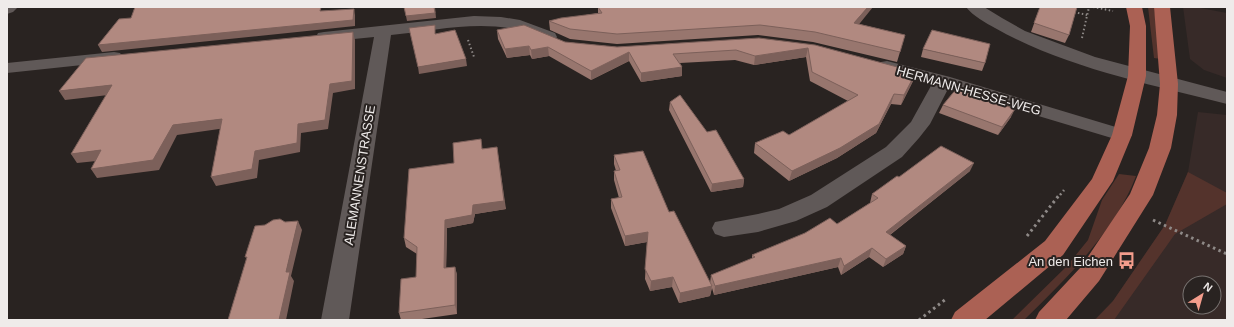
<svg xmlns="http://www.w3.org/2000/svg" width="1234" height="327" viewBox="0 0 1234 327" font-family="Helvetica,sans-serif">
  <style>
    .built { fill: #372a28; fill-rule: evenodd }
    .green { fill: #54332c }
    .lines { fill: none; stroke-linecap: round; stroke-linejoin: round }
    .path-far2 { stroke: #8e8987; stroke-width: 2; stroke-dasharray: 1.5 2.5; stroke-linecap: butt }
    .path-far1 { stroke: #8e8987; stroke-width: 2.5; stroke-dasharray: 2 3; stroke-linecap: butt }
    .path { stroke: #8e8987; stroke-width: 3; stroke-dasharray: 2.5 3.5; stroke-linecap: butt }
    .minor { fill: #605958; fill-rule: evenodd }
    .major { fill: #ab6154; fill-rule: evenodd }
    .wall { fill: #98766e }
    .shaded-wall { fill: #7c605a }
    .building { fill: #b18980; stroke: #7c605a }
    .labels { text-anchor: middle; stroke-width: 4; stroke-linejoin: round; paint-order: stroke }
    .street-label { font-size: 13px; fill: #efebea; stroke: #292321 }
    .poi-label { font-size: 13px; fill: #efebea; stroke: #292321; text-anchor: end }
  </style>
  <rect width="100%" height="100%" fill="#292321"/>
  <path class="built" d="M 1183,7 L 1195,7 L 1227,13 L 1227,78 L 1204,70 L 1190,59 Z
    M 1198,112 L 1227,115 L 1227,320 L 1094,320 L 1113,301 L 1165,225 L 1188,172 ZM 1190,283 L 1214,283 L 1214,307 L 1190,307 Z"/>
  <path class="green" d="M 1148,7 L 1154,8 L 1161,59 L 1154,58 Z
    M 1188,172 L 1227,193 L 1227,204 L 1175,234 L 1114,320 L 1095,320 L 1113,301 L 1165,225 Z
    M 1119,174 L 1136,176 C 1116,230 1065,280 1024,320 L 1012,320 L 1067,266 L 1088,240 L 1102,200 Z"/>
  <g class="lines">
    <path class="path-far2" d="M 1093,7 L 1113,11
      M 1074,12 L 1087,15
      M 1082,38 L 1089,7
      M 468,40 L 474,57"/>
    <path class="path-far1" d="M 1060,195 L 1064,190"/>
    <path class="path" d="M 1153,220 L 1227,254
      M 1027,236 L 1060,194
      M 919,320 L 946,299"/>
    <path class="minor" d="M 7,7 L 18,7 L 13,12 L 7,14 Z
      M 966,7 L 984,7 L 1002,18 L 1025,31 L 1095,57 L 1227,92 L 1227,104 C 1152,85 1063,67 995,28 C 986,23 973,16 966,7 Z
      M 474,16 L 501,17 L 520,20 L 555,33 L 557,37 L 555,41 C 540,44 528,32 514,29 C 474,21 431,31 391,35 L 349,320 L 321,320 L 374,37 L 324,42 L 318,41 L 316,37 L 318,33 L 324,32 Z
      M 114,52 L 120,53 L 123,57 L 120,61 L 7,73 L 7,63 Z
      M 887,61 L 950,77 L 1129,131 L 1132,135 L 1129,139 L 1122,141 L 1115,139 L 948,89 L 930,124 L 919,138 L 902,157 L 827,207 L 796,221 L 758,232 L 724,237 L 715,234 L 712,228 L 715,222 L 758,214 L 779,209 L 811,195 L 886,147 L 911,122 L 932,84 L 881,70 L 878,66 L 881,62 Z"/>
    <path class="major" d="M 1126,7 L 1142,7 L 1146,26 L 1146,76 L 1132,135 L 1113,181 L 1063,255 L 985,320 L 951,320 L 955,312 L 1045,241 L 1092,179 L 1112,135 L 1128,76 L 1130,26 Z
      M 1154,7 L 1170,7 L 1178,84 L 1177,115 L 1171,148 L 1153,195 L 1099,281 L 1066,320 L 1035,320 L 1039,312 L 1081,267 L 1130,194 L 1149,148 L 1157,115 L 1160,84 Z"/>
  </g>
  <path class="wall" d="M 598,7 L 859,24 L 905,35 L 897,62 L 813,42 L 758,35 L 617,44 L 570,39 L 550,30 L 549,21 L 598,13 Z
    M 1040,7 L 1077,7 L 1069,35 L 1065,43 L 1031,32 Z
    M 497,30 L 565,42 L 617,47 L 815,45 L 913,81 L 901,105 L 891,104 L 876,133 L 837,158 L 789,181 L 754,153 L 755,143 L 789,135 L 848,101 L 810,81 L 806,57 L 754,65 L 735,60 L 680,63 L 682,67 L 682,76 L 641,82 L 629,61 L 591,80 L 549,56 L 532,59 L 530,55 L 507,58 L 498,39 Z
    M 923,49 L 985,63 L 982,71 L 921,57 Z
    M 670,102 L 707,132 L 744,179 L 743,187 L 711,192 L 669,110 Z
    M 943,105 L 1011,117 L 998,135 L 939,113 Z
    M 483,148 L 506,209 L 475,214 L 473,223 L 447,228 L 446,268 L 455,267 L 457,275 L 457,314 L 415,320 L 401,320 L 399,313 L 416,277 L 417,254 L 406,247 L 404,238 Z
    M 614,155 L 669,212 L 710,283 L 711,275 L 752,259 L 752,255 L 837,224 L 870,203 L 872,194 L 899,177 L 970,171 L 890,235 L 906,246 L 903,254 L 883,267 L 869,257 L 841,275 L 838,267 L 714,295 L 712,288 L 710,296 L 679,303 L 672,287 L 650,291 L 645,279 L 647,242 L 625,246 L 611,208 L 611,199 L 619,198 L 614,180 L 614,171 L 616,171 L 614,164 Z"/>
  <path class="shaded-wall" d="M 435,7 L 436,18 L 407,21 L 406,16 Z
    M 868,7 L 873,7 L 852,33 L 854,23 Z
    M 354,9 L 355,15 L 355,26 L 102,52 L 98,45 Z
    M 353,32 L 355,40 L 355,89 L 333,93 L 328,129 L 301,133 L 300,152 L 259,160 L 257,178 L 216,186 L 211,177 L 298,124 L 330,84 Z
    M 529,46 L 530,55 L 507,58 L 505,49 Z
    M 548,47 L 549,56 L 532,59 L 531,50 Z
    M 808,48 L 806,57 L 754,65 L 755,56 Z
    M 629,52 L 629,61 L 591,80 L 591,71 Z
    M 466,59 L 467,66 L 419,74 L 418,67 Z
    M 682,67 L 682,76 L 641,82 L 641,73 Z
    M 916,72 L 913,81 L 901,105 L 904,95 Z
    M 112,85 L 117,94 L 65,100 L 59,91 Z
    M 894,94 L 891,104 L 876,133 L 837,158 L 789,181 L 792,171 Z
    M 1015,109 L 1011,117 L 998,135 L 1002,127 Z
    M 222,119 L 226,128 L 177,135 L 159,170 L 97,178 L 91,169 L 173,125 Z
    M 497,147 L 506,209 L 475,214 L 473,223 L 447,228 L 446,277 L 444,268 L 445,220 L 473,205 Z
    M 101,150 L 106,160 L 77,163 L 71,154 Z
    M 974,163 L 970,171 L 883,240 L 886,232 Z
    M 744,179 L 743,187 L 711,192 L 712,184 Z
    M 298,221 L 302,230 L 291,276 L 294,281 L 286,320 L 279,320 L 286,272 Z
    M 648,232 L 647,242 L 625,246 L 625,236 Z
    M 906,246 L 903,254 L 883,267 L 886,259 Z
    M 872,248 L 869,257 L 841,275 L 844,266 Z
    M 841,258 L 838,267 L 714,295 L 715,286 Z
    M 455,267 L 457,275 L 457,314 L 455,305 Z
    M 673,277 L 672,287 L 650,291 L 651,281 Z
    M 712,286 L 710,296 L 679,303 L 680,293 Z"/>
  <path class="building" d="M 135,7 L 321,7 L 320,11 L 354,9 L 353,20 L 98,45 L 119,19 L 131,18 Z
    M 404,7 L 434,7 L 435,13 L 406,16 Z
    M 598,7 L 868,7 L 854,23 L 905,35 L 900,52 L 815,32 L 760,25 L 617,34 L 570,29 L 549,21 L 561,18 L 602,13 Z
    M 1040,7 L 1077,7 L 1069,35 L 1034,23 Z
    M 435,25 L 435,34 L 455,30 L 466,59 L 418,67 L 409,28 Z
    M 524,25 L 565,42 L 617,47 L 759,38 L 815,45 L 916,72 L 904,95 L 894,94 L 879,124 L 840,148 L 792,171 L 755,143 L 783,131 L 789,135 L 858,95 L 812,72 L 808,48 L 755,56 L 736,50 L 673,54 L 682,67 L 641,73 L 629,52 L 591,71 L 548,47 L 531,50 L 529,46 L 505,49 L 497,30 Z
    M 932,30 L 990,44 L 985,63 L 923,49 Z
    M 353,32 L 352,81 L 330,84 L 325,120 L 298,124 L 297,143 L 255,151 L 252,169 L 211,177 L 222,119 L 173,125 L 153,160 L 91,169 L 101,150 L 71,154 L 112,85 L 59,91 L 86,58 Z
    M 957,88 L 1015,109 L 1002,127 L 943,105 Z
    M 680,95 L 707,132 L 716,130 L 744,179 L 712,184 L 670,102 Z
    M 481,139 L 482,149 L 497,147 L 504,201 L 473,205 L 472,215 L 445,220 L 444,268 L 455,267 L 455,305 L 399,313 L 401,279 L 416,277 L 417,247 L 404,238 L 409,169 L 454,163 L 453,143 Z
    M 941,146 L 974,163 L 886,232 L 906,246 L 886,259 L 872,248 L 844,266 L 841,258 L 715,286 L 711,275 L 755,257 L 752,255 L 805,233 L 830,218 L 837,224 L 878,198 L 872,194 L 897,176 L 899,177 Z
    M 643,151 L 669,212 L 674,211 L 712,286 L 680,293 L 673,277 L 651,281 L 645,269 L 648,232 L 625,236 L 611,199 L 622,197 L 614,171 L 620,170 L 614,155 Z
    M 280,219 L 285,222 L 298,221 L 286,272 L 290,272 L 279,320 L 228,320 L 247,257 L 245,257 L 255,226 L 265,225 L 273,220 Z"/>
  <defs>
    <symbol id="bus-bare" viewBox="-9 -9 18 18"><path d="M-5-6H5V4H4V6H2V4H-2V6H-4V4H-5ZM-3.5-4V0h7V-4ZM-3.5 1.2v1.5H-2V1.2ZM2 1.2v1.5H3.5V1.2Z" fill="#f49d8c" stroke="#292321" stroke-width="2.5" paint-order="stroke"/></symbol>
  </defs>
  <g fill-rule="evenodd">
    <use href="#bus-bare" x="1114" y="248" width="25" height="25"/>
  </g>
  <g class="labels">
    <g class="street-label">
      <text transform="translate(969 90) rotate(16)" y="5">HERMANN-HESSE-WEG</text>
      <text transform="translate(359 175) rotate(-81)" y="5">ALEMANNENSTRASSE</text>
    </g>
    <g class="poi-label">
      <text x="1113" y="266">An den Eichen</text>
    </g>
  </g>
  <rect width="1234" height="327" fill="none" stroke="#efebea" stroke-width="16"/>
  <g transform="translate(1202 295) rotate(37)"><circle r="19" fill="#292321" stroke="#787371"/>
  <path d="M0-3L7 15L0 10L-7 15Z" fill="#f49d8c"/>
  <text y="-6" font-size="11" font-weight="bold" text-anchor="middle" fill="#efebea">N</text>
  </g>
</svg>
